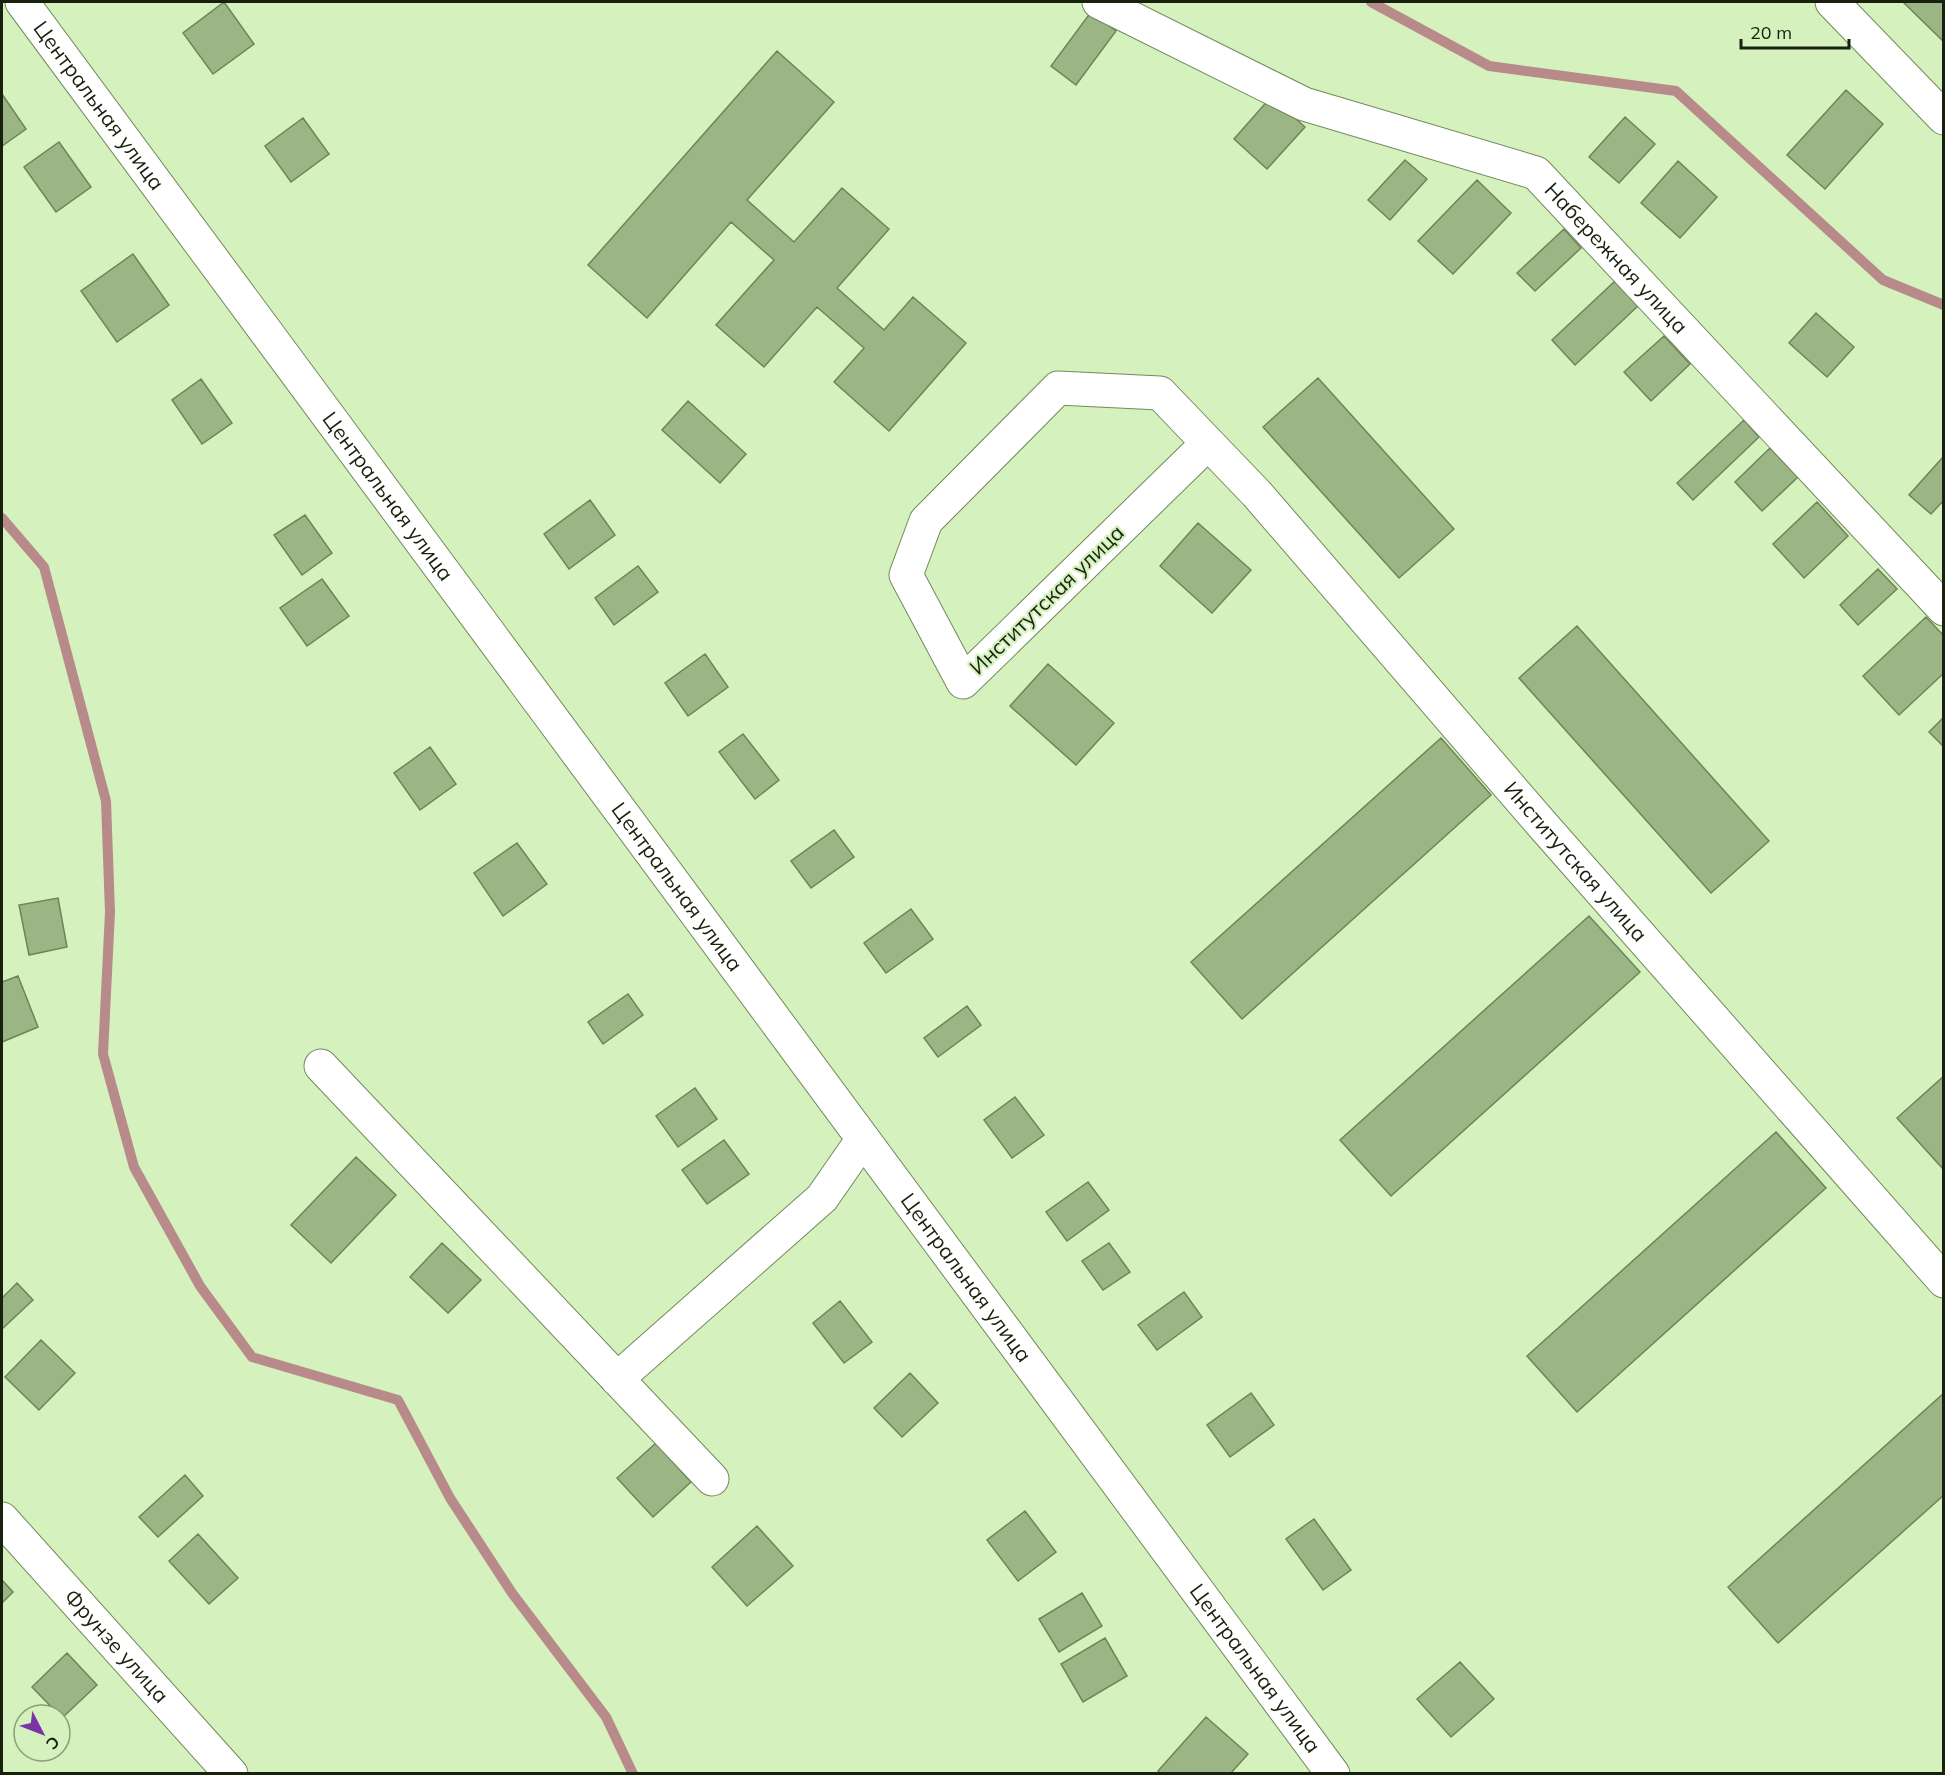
<svg xmlns="http://www.w3.org/2000/svg" width="1945" height="1775" viewBox="0 0 1945 1775" font-family="Mulish,sans-serif">
  <style>
    .lines { fill: none; stroke-linecap: round; stroke-linejoin: round }
    .stream { stroke: #b88a8a; stroke-width: 10 }
    .building { fill: #9bb584; stroke: #6d8557; stroke-width: 1.5 }
    .minor-casing { stroke: #728a5b; stroke-width: 35 }
    .minor { stroke: #fff; stroke-width: 33 }
    .labels { text-anchor: middle; stroke-width: 4.5; stroke-linejoin: round; paint-order: stroke }
    .street-label { font-size: 21px; fill: #18210e; stroke: #d5f1be }
  </style>
  <rect width="100%" height="100%" fill="#d5f1be"/>
  <g class="lines">
    <path class="stream" d="M 1371,2 L 1489,66 L 1676,91 L 1883,280 L 1944,305
      M 2,518 L 44,567 L 106,801 L 110,912 L 103,1054 L 134,1167 L 200,1286 L 252,1357 L 398,1400 L 450,1498 L 512,1593 L 606,1717 L 633,1774"/>
  </g>
  <path class="building" d="M 224,2 L 254,44 L 213,74 L 183,33 Z
    M 1905,2 L 1944,2 L 1944,42 L 1904,3 Z
    M 1091,12 L 1116,31 L 1076,85 L 1051,66 Z
    M 777,51 L 834,102 L 747,200 L 794,242 L 842,188 L 889,229 L 837,288 L 884,330 L 913,297 L 966,343 L 889,431 L 834,382 L 864,348 L 817,307 L 764,367 L 716,325 L 774,260 L 731,222 L 647,318 L 588,265 Z
    M 1846,90 L 1883,124 L 1825,189 L 1787,155 Z
    M 2,94 L 26,129 L 2,146 Z
    M 1271,97 L 1305,127 L 1267,169 L 1234,139 Z
    M 1625,117 L 1655,144 L 1619,183 L 1589,157 Z
    M 303,118 L 329,154 L 291,182 L 265,146 Z
    M 59,142 L 91,187 L 56,212 L 24,167 Z
    M 1405,160 L 1427,179 L 1390,220 L 1368,200 Z
    M 1678,161 L 1717,197 L 1680,238 L 1641,203 Z
    M 1477,180 L 1511,213 L 1453,274 L 1418,241 Z
    M 1564,229 L 1581,248 L 1535,291 L 1517,273 Z
    M 133,254 L 169,305 L 117,342 L 81,291 Z
    M 1615,281 L 1638,306 L 1575,365 L 1552,340 Z
    M 1816,313 L 1854,347 L 1827,377 L 1789,343 Z
    M 1664,336 L 1690,364 L 1651,401 L 1624,372 Z
    M 1318,378 L 1454,529 L 1399,578 L 1263,427 Z
    M 201,379 L 232,423 L 202,444 L 172,400 Z
    M 688,401 L 746,454 L 720,483 L 662,430 Z
    M 1744,420 L 1759,437 L 1693,500 L 1677,483 Z
    M 1770,448 L 1798,477 L 1762,511 L 1735,482 Z
    M 1944,456 L 1944,500 L 1931,514 L 1909,495 Z
    M 590,500 L 615,535 L 569,569 L 544,534 Z
    M 1817,502 L 1848,536 L 1804,578 L 1773,544 Z
    M 305,515 L 332,553 L 302,575 L 274,535 Z
    M 1198,523 L 1251,570 L 1212,613 L 1160,566 Z
    M 638,566 L 658,592 L 614,625 L 595,598 Z
    M 1878,569 L 1897,589 L 1858,625 L 1840,605 Z
    M 322,579 L 349,616 L 307,646 L 280,608 Z
    M 1926,617 L 1944,636 L 1944,673 L 1899,715 L 1863,676 Z
    M 1577,626 L 1769,841 L 1711,893 L 1519,678 Z
    M 705,654 L 728,687 L 688,716 L 665,683 Z
    M 1048,664 L 1114,723 L 1076,765 L 1010,706 Z
    M 1944,717 L 1944,747 L 1929,732 Z
    M 743,734 L 779,780 L 755,799 L 719,752 Z
    M 1441,738 L 1491,795 L 1242,1019 L 1191,962 Z
    M 430,747 L 456,784 L 420,810 L 394,773 Z
    M 834,830 L 854,857 L 811,888 L 791,861 Z
    M 517,843 L 547,884 L 503,916 L 474,873 Z
    M 58,898 L 67,947 L 29,955 L 19,905 Z
    M 911,909 L 933,939 L 886,973 L 864,943 Z
    M 1589,916 L 1640,972 L 1391,1196 L 1340,1140 Z
    M 18,976 L 38,1027 L 2,1042 L 2,982 Z
    M 628,994 L 643,1015 L 603,1044 L 588,1022 Z
    M 967,1006 L 981,1025 L 938,1057 L 924,1038 Z
    M 1944,1076 L 1944,1170 L 1897,1118 Z
    M 695,1088 L 717,1119 L 678,1147 L 656,1116 Z
    M 1015,1097 L 1044,1135 L 1012,1158 L 984,1120 Z
    M 1776,1132 L 1826,1188 L 1577,1412 L 1527,1356 Z
    M 724,1140 L 749,1174 L 707,1204 L 682,1170 Z
    M 356,1157 L 396,1195 L 331,1263 L 291,1225 Z
    M 1088,1182 L 1109,1210 L 1067,1241 L 1046,1212 Z
    M 442,1243 L 481,1280 L 448,1313 L 410,1277 Z
    M 1109,1243 L 1130,1272 L 1103,1290 L 1082,1261 Z
    M 17,1283 L 33,1300 L 2,1329 L 2,1298 Z
    M 1184,1292 L 1202,1317 L 1157,1350 L 1138,1325 Z
    M 840,1301 L 872,1342 L 844,1363 L 813,1323 Z
    M 41,1340 L 75,1373 L 39,1410 L 5,1377 Z
    M 910,1373 L 938,1403 L 902,1437 L 874,1408 Z
    M 1251,1393 L 1274,1425 L 1230,1457 L 1207,1425 Z
    M 1944,1393 L 1944,1495 L 1778,1643 L 1728,1587 Z
    M 656,1443 L 691,1482 L 653,1517 L 617,1478 Z
    M 185,1475 L 203,1496 L 158,1537 L 139,1517 Z
    M 1025,1511 L 1056,1552 L 1018,1581 L 987,1540 Z
    M 1314,1519 L 1351,1570 L 1323,1590 L 1286,1539 Z
    M 757,1526 L 793,1566 L 747,1606 L 712,1567 Z
    M 198,1534 L 238,1578 L 209,1604 L 169,1561 Z
    M 2,1580 L 13,1592 L 2,1603 Z
    M 1082,1593 L 1102,1626 L 1059,1652 L 1039,1619 Z
    M 1105,1638 L 1127,1676 L 1083,1702 L 1061,1664 Z
    M 67,1653 L 97,1685 L 62,1718 L 32,1687 Z
    M 1460,1662 L 1494,1699 L 1451,1737 L 1417,1699 Z
    M 1206,1717 L 1248,1754 L 1230,1774 L 1161,1774 L 1158,1771 Z"/>
  <g class="lines">
    <defs>
      <g id="minor">
        <path id="s1" d="M 22,2 L 1333,1774"/>
        <path id="s2" d="M 1099,2 L 1304,104 L 1536,173 L 1944,609"/>
        <path d="M 1832,2 L 1944,118"/>
        <path id="s3" d="M 1208,443 L 963,682 L 906,575 L 926,521 L 1058,388 L 1160,393 L 1257,494 L 1540,822 L 1944,1281"/>
        <path d="M 321,1066 L 712,1479"/>
        <path d="M 617,1379 L 822,1198 L 863,1139"/>
        <path id="s4" d="M 2,1519 L 231,1774"/>
      </g>
    </defs>
    <use href="#minor" class="minor-casing"/>
    <use href="#minor" class="minor"/>
  </g>
  <g class="labels">
    <g class="street-label">
      <text dy="7" stroke="none"><textPath href="#s1" startOffset="129">Центральная улица</textPath></text>
      <text dy="7" stroke="none"><textPath href="#s2" startOffset="588">Набережная улица</textPath></text>
      <text dy="7" stroke="none"><textPath href="#s1" startOffset="615">Центральная улица</textPath></text>
      <text transform="translate(1047 600) rotate(-44)" y="7">Институтская улица</text>
      <text dy="7" stroke="none"><textPath href="#s3" startOffset="1437">Институтская улица</textPath></text>
      <text dy="7" stroke="none"><textPath href="#s1" startOffset="1101">Центральная улица</textPath></text>
      <text dy="7" stroke="none"><textPath href="#s1" startOffset="1587">Центральная улица</textPath></text>
      <text dy="7" stroke="none"><textPath href="#s4" startOffset="171">Фрунзе улица</textPath></text>
      <text dy="7" stroke="none"><textPath href="#s1" startOffset="2073">Центральная улица</textPath></text>
    </g>
  </g>
  <rect width="1945" height="1775" fill="none" stroke="#18210e" stroke-width="6"/>
  <g transform="translate(42 1733) rotate(132)"><circle r="28" fill="#d5f1be" stroke="#899e78" stroke-width="1.5"/>
  <path d="M0-4.5L10 22L0 15L-10 22Z" fill="#7c33a5"/>
  <text y="-9" font-size="16" font-weight="bold" text-anchor="middle" fill="#18210e">С</text>
  </g>
  <path d="M1741 39v9h108v-9" fill="none" stroke="#18210e" stroke-width="3"/>
  <text x="1750" y="39" font-size="18" fill="#18210e" stroke="#d5f1be" stroke-width="4.5" paint-order="stroke">20 m</text>
</svg>
